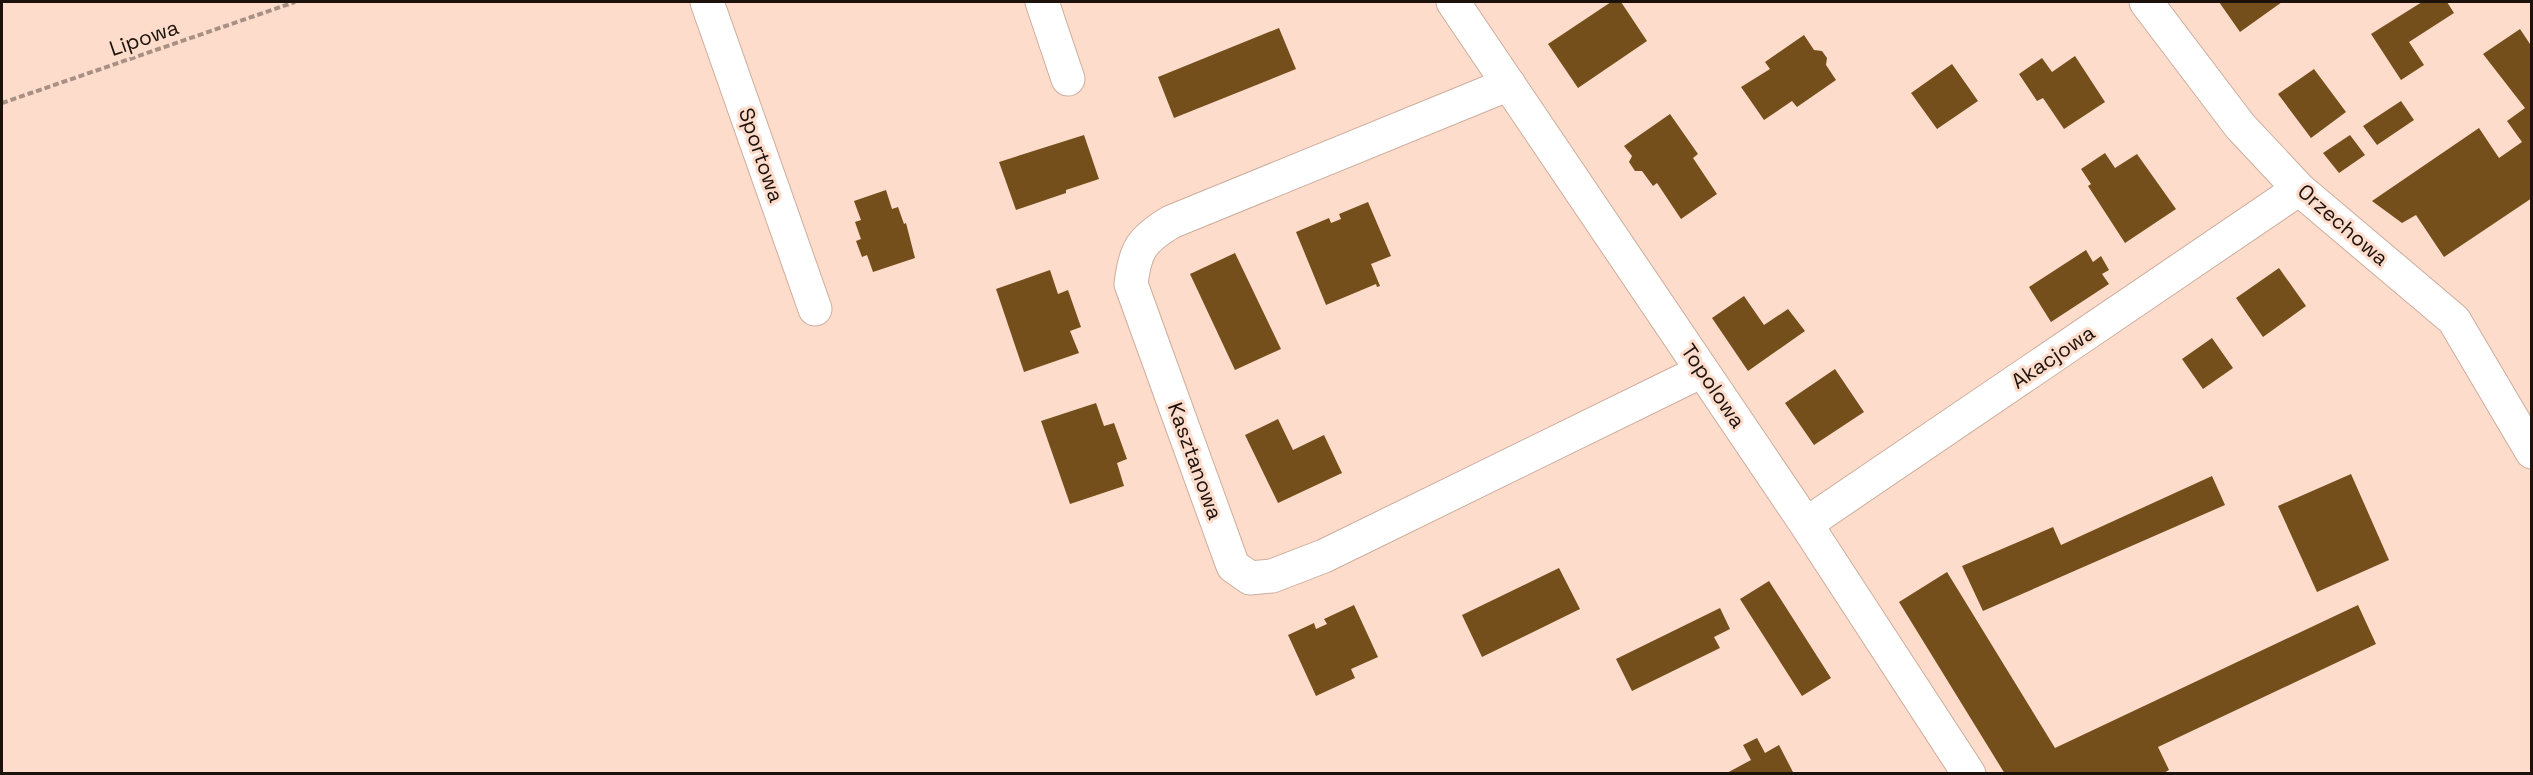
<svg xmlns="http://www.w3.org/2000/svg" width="2533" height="775" viewBox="0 0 2533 775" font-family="'Space Grotesk',sans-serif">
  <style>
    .building { fill: #744f1c }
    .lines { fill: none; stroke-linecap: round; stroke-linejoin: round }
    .minor-casing { stroke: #cdad9d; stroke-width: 35 }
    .path { stroke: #a99084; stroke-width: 4; stroke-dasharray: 6 3; stroke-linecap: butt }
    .minor { stroke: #fff; stroke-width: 33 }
    .labels { text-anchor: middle; stroke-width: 6; stroke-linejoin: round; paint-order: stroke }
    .street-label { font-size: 21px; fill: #1d110c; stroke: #fddccb }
  </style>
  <rect width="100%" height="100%" fill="#fddccb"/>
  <path class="building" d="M 1611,2 L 1621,2 L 1647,41 L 1578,88 L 1548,44 Z
    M 2219,2 L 2282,2 L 2240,32 Z
    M 2422,2 L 2447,2 L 2454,13 L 2409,42 L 2424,65 L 2401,80 L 2371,34 Z
    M 1279,28 L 1296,69 L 1174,118 L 1158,77 Z
    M 2520,29 L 2532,47 L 2532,198 L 2444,257 L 2416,215 L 2402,223 L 2372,201 L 2479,128 L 2499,158 L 2522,142 L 2507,121 L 2525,108 L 2483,54 Z
    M 1804,35 L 1814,50 L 1822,51 L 1827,58 L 1826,65 L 1836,80 L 1797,107 L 1792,101 L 1764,120 L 1741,87 L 1770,69 L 1765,62 Z
    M 2075,56 L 2105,102 L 2064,129 L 2043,98 L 2037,101 L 2019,74 L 2042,58 L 2052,72 Z
    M 1952,64 L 1978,101 L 1937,129 L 1911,93 Z
    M 2314,69 L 2346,112 L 2311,138 L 2278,94 Z
    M 2401,101 L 2414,120 L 2377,145 L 2363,126 Z
    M 1670,114 L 1698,154 L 1693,158 L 1717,194 L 1681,219 L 1657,183 L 1653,186 L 1642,171 L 1635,171 L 1629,162 L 1632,156 L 1624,146 Z
    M 1084,135 L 1099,179 L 1066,190 L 1066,193 L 1016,210 L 999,162 Z
    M 2350,135 L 2365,155 L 2339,173 L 2323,153 Z
    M 2105,153 L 2115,168 L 2137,154 L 2176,209 L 2125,243 L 2088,186 L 2091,184 L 2081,169 Z
    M 886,190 L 892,209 L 898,207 L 904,224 L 906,223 L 915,258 L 873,272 L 867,255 L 862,257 L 856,241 L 861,239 L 855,222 L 861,220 L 854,201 Z
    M 1368,202 L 1391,256 L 1371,264 L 1380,286 L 1377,287 L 1376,284 L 1326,305 L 1296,232 L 1329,218 L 1331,223 L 1341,219 L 1339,214 Z
    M 2086,250 L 2093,262 L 2101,256 L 2109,270 L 2102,274 L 2109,284 L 2051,322 L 2029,287 Z
    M 1235,253 L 1281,349 L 1235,370 L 1190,274 Z
    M 2279,268 L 2306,306 L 2263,337 L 2236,298 Z
    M 1050,270 L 1058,294 L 1068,290 L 1081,327 L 1070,331 L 1079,353 L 1024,372 L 996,289 Z
    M 1744,296 L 1764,325 L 1788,309 L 1805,331 L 1748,371 L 1712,318 Z
    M 2212,338 L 2233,368 L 2203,389 L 2182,359 Z
    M 1835,369 L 1864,412 L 1814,445 L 1785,403 Z
    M 1096,403 L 1104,426 L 1114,423 L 1127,459 L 1117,463 L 1124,486 L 1070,504 L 1041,421 Z
    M 1278,419 L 1293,450 L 1324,435 L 1342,473 L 1278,503 L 1245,435 Z
    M 2351,474 L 2389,560 L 2317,592 L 2278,506 Z
    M 2212,476 L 2225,505 L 1983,611 L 1962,566 L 2053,527 L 2061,545 Z
    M 1559,568 L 1580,609 L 1482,657 L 1462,615 Z
    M 1947,572 L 2055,748 L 2358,605 L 2376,644 L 2158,747 L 2169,770 L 2162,774 L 2005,774 L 1899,602 Z
    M 1769,581 L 1831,678 L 1802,696 L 1740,599 Z
    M 1354,605 L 1378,657 L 1351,669 L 1355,678 L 1316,696 L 1288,635 L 1314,623 L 1316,629 L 1327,624 L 1324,619 Z
    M 1720,608 L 1730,629 L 1714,637 L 1720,648 L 1632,691 L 1616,659 Z
    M 1757,738 L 1765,753 L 1779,745 L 1794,774 L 1725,774 L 1751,760 L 1743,745 Z"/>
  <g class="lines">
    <defs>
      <path id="minor" d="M 707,2 L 815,309
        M 1042,2 L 1068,79
        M 1453,2 L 1806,524 L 1969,774
        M 2146,2 L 2240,126 L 2299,189 L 2454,320 L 2532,452
        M 1509,84 L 1171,222 C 1141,240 1135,250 1131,284 L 1233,566 L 1250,578 L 1272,576 L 1324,556 L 1702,371
        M 1806,524 L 2299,189"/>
    </defs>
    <use href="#minor" class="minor-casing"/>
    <path class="path" d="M 2,103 L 295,2"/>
    <use href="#minor" class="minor"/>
  </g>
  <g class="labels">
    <g class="street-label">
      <text transform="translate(144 38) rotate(-19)" y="7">Lipowa</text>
      <text transform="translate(761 155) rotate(71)" y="7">Sportowa</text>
      <text transform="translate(2343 225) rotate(41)" y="7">Orzechowa</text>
      <text transform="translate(2053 357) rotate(-34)" y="7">Akacjowa</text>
      <text transform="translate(1713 386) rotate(56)" y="7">Topolowa</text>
      <text transform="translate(1195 461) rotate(70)" y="7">Kasztanowa</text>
    </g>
  </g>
  <rect width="2533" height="775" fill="none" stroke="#1d110c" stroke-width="6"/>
</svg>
